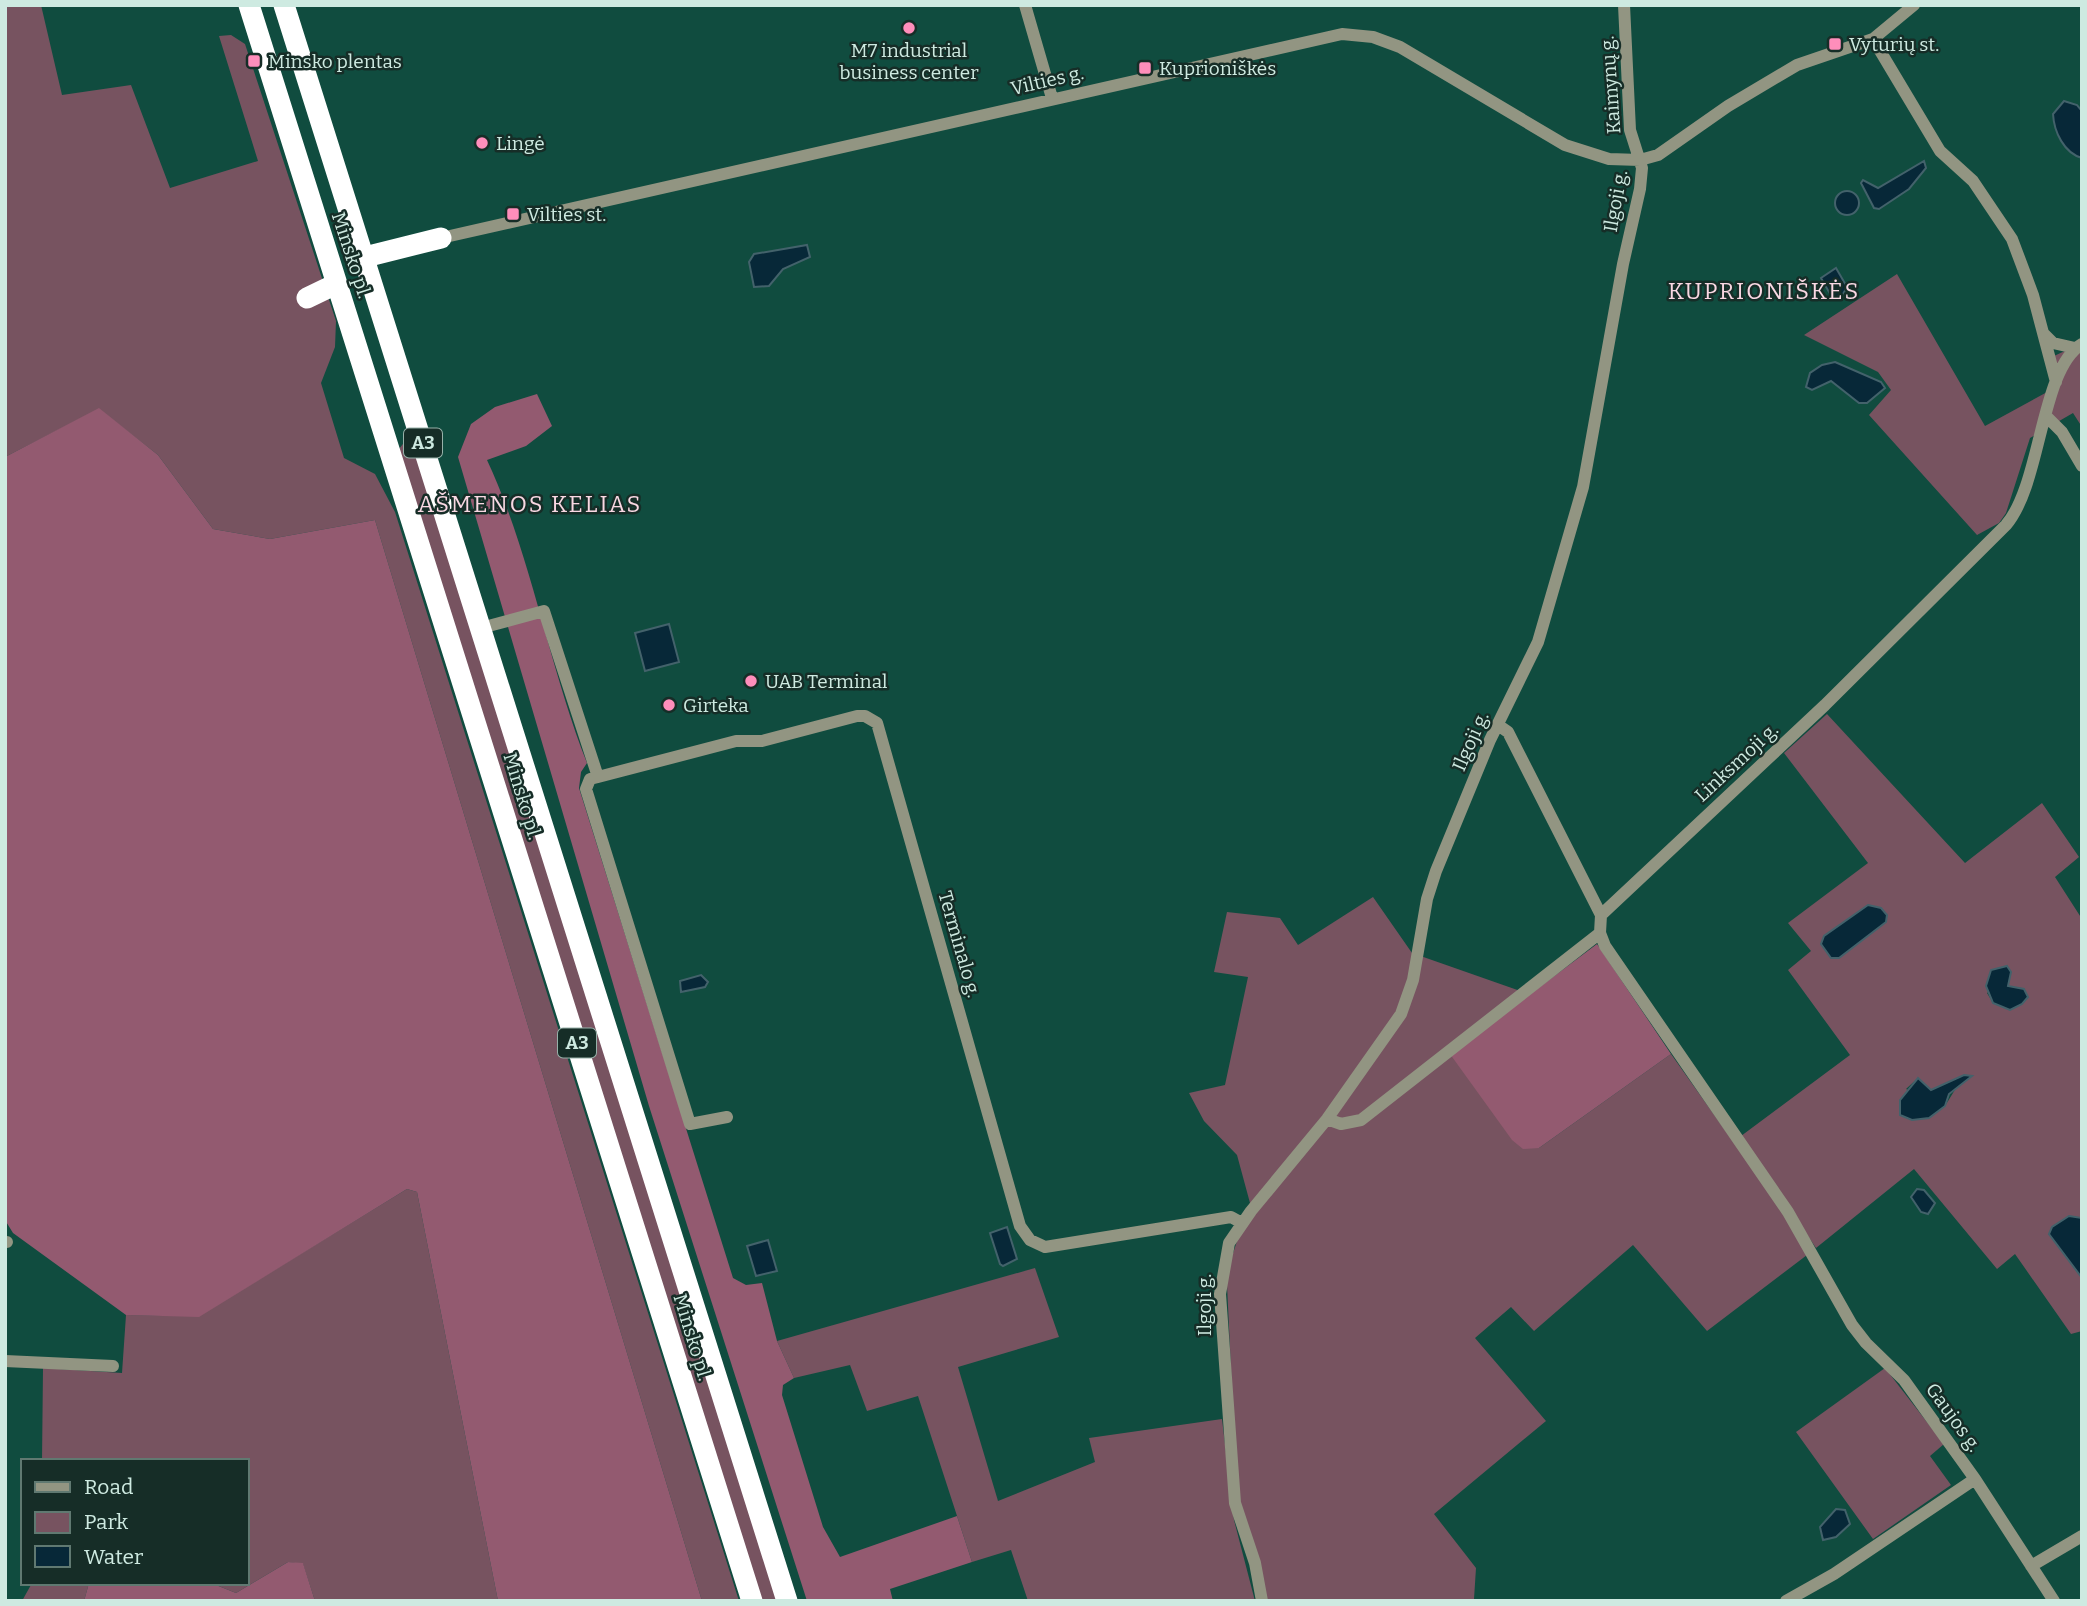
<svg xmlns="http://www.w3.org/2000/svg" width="2087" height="1606" viewBox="0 0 2087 1606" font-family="Bitter,serif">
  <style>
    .green { fill: #775360; fill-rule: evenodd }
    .forest { fill: #935a70 }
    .water { fill: #072838; stroke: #43626b; stroke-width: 2 }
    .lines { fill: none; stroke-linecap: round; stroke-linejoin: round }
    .minor { stroke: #929582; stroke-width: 12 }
    .highway { stroke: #fff; stroke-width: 21 }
    .poi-dot { fill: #fe8ebb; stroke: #162d27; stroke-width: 2.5 }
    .labels { text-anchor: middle; stroke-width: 5; stroke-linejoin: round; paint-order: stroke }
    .shield { fill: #162d27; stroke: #97b1a9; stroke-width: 2 }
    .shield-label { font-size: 18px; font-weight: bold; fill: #ceeae1 }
    .poi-label { font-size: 19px; fill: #ceeae1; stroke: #162d27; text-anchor: start }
    .street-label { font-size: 19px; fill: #ceeae1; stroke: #162d27 }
    .quarter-label { font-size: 23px; letter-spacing: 2px; fill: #f9d8e3; stroke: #162d27 }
  </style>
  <rect width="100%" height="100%" fill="#104c3f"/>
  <path class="green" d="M 5,5 L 41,5 L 62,95 L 131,85 L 170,188 L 258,161 L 219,36 L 231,35 L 245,44 L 336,321 L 335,347 L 321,383 L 344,458 L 375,474 L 395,512 L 739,1601 L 702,1601 L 375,520 L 270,539 L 213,529 L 158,455 L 99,409 L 5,457 Z
    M 1897,274 L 1985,426 L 2060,385 L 2054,356 L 2082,343 L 2082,427 L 2073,413 L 2030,438 L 2006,513 L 1999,523 L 1977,535 L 1869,415 L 1891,390 L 1878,372 L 1804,335 Z
    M 406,440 L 411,440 L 780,1601 L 759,1601 L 399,449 Z
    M 1827,714 L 1965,863 L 2042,803 L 2079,857 L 2055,877 L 2082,919 L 2082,1218 L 2069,1216 L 2055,1242 L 2082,1278 L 2082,1331 L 2071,1334 L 2015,1254 L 1997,1269 L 1914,1169 L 1816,1248 L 1741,1136 L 1850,1055 L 1788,970 L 1811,951 L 1788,923 L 1868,863 L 1784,753 ZM 2011,972 L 2008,986 L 2021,988 L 2027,994 L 1993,1003 L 1987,993 ZM 1964,1075 L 1945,1106 L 1906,1089 L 1918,1078 L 1931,1090 Z
    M 1373,897 L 1412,953 L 1529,994 L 1539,1148 L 1671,1054 L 1783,1212 L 1807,1255 L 1707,1331 L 1633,1245 L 1534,1331 L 1511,1307 L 1475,1338 L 1546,1421 L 1434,1514 L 1476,1568 L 1474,1599 L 1266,1601 L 1241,1508 L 1236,1475 L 1227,1285 L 1231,1259 L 1250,1203 L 1237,1155 L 1204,1121 L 1189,1093 L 1225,1085 L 1248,977 L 1214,972 L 1227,912 L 1280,918 L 1298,945 Z
    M 407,1189 L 417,1192 L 498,1601 L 315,1601 L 303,1564 L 288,1562 L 236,1593 L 211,1583 L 247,1583 L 247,1461 L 42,1461 L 43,1368 L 122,1373 L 126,1315 L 199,1316 Z
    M 1035,1268 L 1059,1337 L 958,1367 L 998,1501 L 1095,1462 L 1089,1438 L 1222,1419 L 1234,1520 L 1255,1601 L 1028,1601 L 1011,1550 L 972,1562 L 918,1396 L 867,1411 L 850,1365 L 794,1378 L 777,1341 Z
    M 1885,1368 L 1944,1444 L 1930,1456 L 1951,1485 L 1873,1539 L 1796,1432 Z
    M 32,1583 L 89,1583 L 84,1601 L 22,1601 Z"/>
  <path class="forest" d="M 537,394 L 552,426 L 526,446 L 487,460 C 532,557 548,664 587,763 L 581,772 L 579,788 L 733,1278 L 746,1285 L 762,1283 L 777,1341 L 794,1378 L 783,1385 L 782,1395 L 823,1527 L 840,1557 L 957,1516 L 972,1562 L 890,1589 L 893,1601 L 807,1601 L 649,1106 L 458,457 L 471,424 L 495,407 Z
    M 99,408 L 158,455 L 213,529 L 270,539 L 375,520 L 702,1601 L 498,1601 L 417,1192 L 407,1189 L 199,1317 L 126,1315 L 13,1233 L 5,1220 L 5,457 Z
    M 1597,944 L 1671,1054 L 1539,1148 L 1523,1149 L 1512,1140 L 1450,1054 Z
    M 288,1562 L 303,1563 L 315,1601 L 84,1601 L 89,1583 L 211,1583 L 236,1593 Z"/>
  <path class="water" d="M 2064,101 L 2077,105 L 2082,111 L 2082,158 C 2064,153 2054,132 2053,114 Z
    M 1924,161 L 1926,168 L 1909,189 L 1879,209 L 1874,208 L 1861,183 L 1863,180 L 1878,188 Z
    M1835 203a12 12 0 1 1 24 0a12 12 0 1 1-24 0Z
    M 807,245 L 810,257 L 783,269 L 769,286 L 754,287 L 749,262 L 754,254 Z
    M 1836,268 L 1847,287 L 1843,294 L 1833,299 L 1821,278 Z
    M 1835,362 L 1881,382 L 1885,388 L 1867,403 L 1859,403 L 1831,381 L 1812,390 L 1806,387 L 1810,373 L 1822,365 Z
    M 669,624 L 679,662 L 645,671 L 635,633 Z
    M 1868,905 L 1881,908 L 1887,915 L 1886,922 L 1839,958 L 1831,958 L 1821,944 L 1824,936 Z
    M 2007,966 L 2011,972 L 2008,986 L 2024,989 L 2028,997 L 2022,1004 L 2010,1010 L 1993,1003 L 1986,986 L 1991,970 Z
    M 701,975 L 708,982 L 705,987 L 681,992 L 680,981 Z
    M 1964,1075 L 1972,1076 L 1949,1094 L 1945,1106 L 1929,1118 L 1912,1120 L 1900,1115 L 1900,1100 L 1918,1078 L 1931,1090 Z
    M 1917,1189 L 1924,1190 L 1935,1203 L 1928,1214 L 1921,1212 L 1911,1197 Z
    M 2069,1216 L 2082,1218 L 2082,1278 L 2049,1234 L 2052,1227 Z
    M 1007,1227 L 1017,1259 L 1003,1266 L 1000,1264 L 990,1233 Z
    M 768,1240 L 777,1271 L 756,1276 L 747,1246 Z
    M 1836,1509 L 1845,1510 L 1850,1524 L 1836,1537 L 1823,1540 L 1820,1527 Z"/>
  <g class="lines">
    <path class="minor" d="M 1025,5 L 1052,98
      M 1873,39 L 1940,151 L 1973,181 L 2012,239 L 2033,295 L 2056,382
      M 441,238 L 1342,34 L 1373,37 L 1400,47 L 1565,145 L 1609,159 L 1640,160 L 1658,155 L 1728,106 L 1797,65 L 1873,39 L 1914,5
      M 2043,333 L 2053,343 L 2075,348
      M 2046,416 L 2062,432 L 2082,466
      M 481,628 L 544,611 L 598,777 L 736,741 L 762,741 L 857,716 L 865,716 L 877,723 L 1020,1226 L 1030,1240 L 1045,1247 L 1231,1217 L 1242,1223
      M 1498,725 L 1508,732 L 1601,915
      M 598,777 L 590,779 L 586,789 L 690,1124 L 727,1117
      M 1600,933 L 1605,946 L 1788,1212 L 1852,1325 L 1866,1343 L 1904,1380 L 1975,1479 L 2054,1601
      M 1327,1119 L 1341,1124 L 1361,1120 L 1600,933 L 1601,915 L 1825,705 L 2006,525 C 2042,483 2040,369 2082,344
      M 5,1242 L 7,1242
      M 5,1361 L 113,1366
      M 2031,1566 L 2082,1536
      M 1262,1601 L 1255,1563 L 1235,1503 L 1220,1294 L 1229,1243 L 1251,1211 L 1327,1119 L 1401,1014 L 1413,980 L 1427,899 L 1436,871 L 1490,740 L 1538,642 L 1583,487 L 1623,264 L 1640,189 L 1642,168 L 1630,130 L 1624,5
      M 1786,1601 L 1834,1574 L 1975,1479"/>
    <path class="highway" d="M 249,5 L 752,1601
      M 284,5 L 787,1601
      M 365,257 L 441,238
      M 307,298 L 336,284"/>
  </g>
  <g class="poi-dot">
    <circle cx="909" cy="28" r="7"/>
    <rect x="1828" y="37" width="14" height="14" rx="3.5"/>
    <rect x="247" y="54" width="14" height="14" rx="3.5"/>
    <rect x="1138" y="61" width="14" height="14" rx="3.5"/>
    <circle cx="482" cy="143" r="7"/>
    <rect x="506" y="207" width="14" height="14" rx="3.5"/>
    <circle cx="751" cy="681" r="7"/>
    <circle cx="669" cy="705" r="7"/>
  </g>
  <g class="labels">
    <g class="shield">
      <rect x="404" y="428.5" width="38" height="29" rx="5"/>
      <rect x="558" y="1028.5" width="38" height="29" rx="5"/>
    </g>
    <g class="shield-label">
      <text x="423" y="449">A3</text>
      <text x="577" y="1049">A3</text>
    </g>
    <g class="poi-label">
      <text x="1849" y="51">Vyturių st.</text>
      <text x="909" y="57" text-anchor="middle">M7 industrial<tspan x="909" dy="22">business center</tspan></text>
      <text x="268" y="68">Minsko plentas</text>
      <text x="1159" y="75">Kuprioniškės</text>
      <text x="496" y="150">Lingė</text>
      <text x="527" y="221">Vilties st.</text>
      <text x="765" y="688">UAB Terminal</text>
      <text x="683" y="712">Girteka</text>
    </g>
    <g class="street-label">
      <text transform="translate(1047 80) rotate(-13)" y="7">Vilties g.</text>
      <text transform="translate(1610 85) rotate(-94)" y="7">Kaimynų g.</text>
      <text transform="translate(1615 201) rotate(-80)" y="7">Ilgoji g.</text>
      <text transform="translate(352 255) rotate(72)" y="7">Minsko pl.</text>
      <text transform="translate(1470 741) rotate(-66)" y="7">Ilgoji g.</text>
      <text transform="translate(1736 762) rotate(-43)" y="7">Linksmoji g.</text>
      <text transform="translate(523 796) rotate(73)" y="7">Minsko pl.</text>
      <text transform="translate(960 944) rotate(74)" y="7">Terminalo g.</text>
      <text transform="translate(1204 1305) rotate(-90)" y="7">Ilgoji g.</text>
      <text transform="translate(693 1337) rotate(73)" y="7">Minsko pl.</text>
      <text transform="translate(1954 1417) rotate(54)" y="7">Gaujos g.</text>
    </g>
    <g class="quarter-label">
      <text x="1764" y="299">KUPRIONIŠKĖS</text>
      <text x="530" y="512">AŠMENOS KELIAS</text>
    </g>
  </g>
  <rect width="2087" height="1606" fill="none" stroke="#ceeae1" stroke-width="14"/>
  <rect x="21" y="1459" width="228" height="126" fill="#162d27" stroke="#607971" stroke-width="2"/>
  <rect x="35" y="1482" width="35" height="10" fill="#929582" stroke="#607971" stroke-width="2"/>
  <text x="84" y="1494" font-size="21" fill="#ceeae1">Road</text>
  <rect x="35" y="1512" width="35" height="21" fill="#775360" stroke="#607971" stroke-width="2"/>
  <text x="84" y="1529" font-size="21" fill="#ceeae1">Park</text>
  <rect x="35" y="1546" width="35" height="21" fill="#072838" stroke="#607971" stroke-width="2"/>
  <text x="84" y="1564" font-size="21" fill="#ceeae1">Water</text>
</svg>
